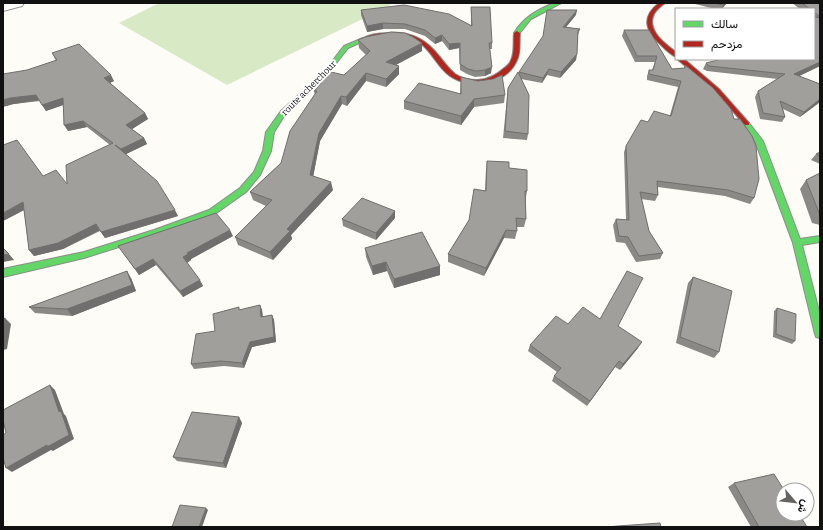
<svg xmlns="http://www.w3.org/2000/svg" width="823" height="530" viewBox="0 0 823 530" font-family="Bitter,Vazirmatn,serif">
  <style>
    .forest { fill: #d8eac5 }
    .lines { fill: none; stroke-linecap: round; stroke-linejoin: round }
    .street-casing { stroke: #979795; stroke-width: 2 }
    .fast-casing { stroke: #8e8d8b; stroke-width: 2 }
    .jam-casing { stroke: #8e8d8b; stroke-width: 2 }
    .street { fill: #fffffe; fill-rule: evenodd }
    .fast { fill: #63d668; fill-rule: evenodd }
    .jam { fill: #b3261e; fill-rule: evenodd }
    .wall { fill: #8a8986 }
    .shaded-wall { fill: #716f6d }
    .building { fill: #a19f9c; stroke: #716f6d }
    .labels { text-anchor: middle; stroke-width: 4; stroke-linejoin: round; paint-order: stroke }
    .far-street-label { font-size: 9px; fill: #111; stroke: #fff }
  </style>
  <rect width="100%" height="100%" fill="#fdfcf7"/>
  <path class="forest" d="M 159,3 L 393,3 L 379,11 L 227,85 L 119,23 Z"/>
  <g class="lines">
    <defs>
      <path id="street" d="M 3,3 L 24,3 L 22,6 L 3,11 Z"/>
      <path id="fast" d="M 554,3 L 561,3 L 531,19 L 519,34 L 515,34 L 514,33 C 524,17 537,10 554,3 Z
        M 363,38 L 368,39 L 348,48 L 327,75 L 286,113 L 274,132 L 271,151 L 260,175 L 246,192 L 215,214 L 160,234 L 84,258 L 3,277 L 3,269 L 84,252 L 154,230 L 209,210 L 240,188 L 254,172 L 263,151 L 266,132 L 281,111 L 323,73 L 344,46 Z
        M 747,122 L 749,123 L 763,141 L 800,239 L 820,236 L 820,242 L 802,245 L 820,315 L 820,338 L 816,337 L 815,334 L 793,243 L 755,141 L 744,124 Z"/>
      <path id="jam" d="M 659,3 L 665,3 C 661,6 656,10 654,14 C 646,30 665,44 676,52 L 676,57 C 670,54 665,49 661,45 C 645,31 641,17 659,3 Z
        M 517,31 L 520,33 C 519,42 521,52 517,60 C 507,85 470,90 450,76 C 435,65 430,45 411,38 C 396,33 380,37 365,41 L 362,39 C 369,34 380,33 389,33 C 410,31 426,39 439,56 C 444,62 449,69 455,74 C 471,84 490,81 503,69 C 506,67 510,64 511,60 C 515,52 513,42 514,33 Z
        M 677,59 L 684,59 L 719,89 L 749,123 L 749,125 L 745,125 L 715,91 Z"/>
    </defs>
    <use href="#street" class="street-casing"/>
    <use href="#fast" class="fast-casing"/>
    <use href="#jam" class="jam-casing"/>
    <use href="#street" class="street"/>
    <use href="#fast" class="fast"/>
    <use href="#jam" class="jam"/>
  </g>
  <path class="wall" d="M 696,3 L 727,3 L 722,9 L 715,9 L 695,4 Z
    M 792,3 L 820,3 L 820,66 L 799,76 L 820,84 L 820,102 L 800,117 L 783,109 L 785,117 L 782,122 L 760,119 L 755,97 L 758,91 L 778,79 L 707,71 L 703,69 L 706,63 L 814,59 L 814,9 L 800,9 Z
    M 471,7 L 492,43 L 492,49 L 490,49 L 491,73 L 485,76 L 475,77 L 467,74 L 460,70 L 459,48 L 449,50 L 442,41 L 435,44 L 425,36 L 405,29 L 383,29 L 367,32 L 361,15 L 361,10 L 471,25 Z
    M 576,15 L 566,27 L 580,29 L 578,35 L 576,60 L 560,78 L 547,75 L 542,83 L 521,79 L 528,134 L 527,140 L 503,138 L 508,88 L 519,72 Z
    M 624,30 L 672,69 L 684,68 L 685,65 L 754,198 L 750,204 L 725,196 L 658,187 L 658,195 L 655,201 L 641,199 L 649,231 L 663,253 L 660,259 L 636,262 L 625,243 L 616,242 L 613,225 L 616,219 L 626,220 L 624,152 L 626,146 L 648,122 L 670,115 L 678,87 L 647,80 L 647,76 L 649,70 L 652,70 L 655,62 L 635,62 L 622,36 Z
    M 358,40 L 422,51 L 396,65 L 399,74 L 386,87 L 366,81 L 347,106 L 342,104 L 320,141 L 313,176 L 333,190 L 291,235 L 292,239 L 273,260 L 238,245 L 235,237 L 266,206 L 253,200 L 250,192 L 281,163 L 315,95 L 314,91 L 344,75 L 366,55 L 359,48 Z
    M 52,53 L 114,81 L 110,83 L 145,113 L 148,119 L 132,129 L 144,138 L 147,144 L 126,154 L 178,216 L 105,238 L 100,231 L 63,249 L 34,256 L 29,250 L 24,210 L 3,221 L 43,176 L 67,184 L 110,145 L 87,127 L 68,131 L 63,105 L 46,111 L 40,101 L 14,104 L 27,70 L 56,61 Z
    M 461,77 L 505,95 L 504,103 L 474,107 L 461,125 L 404,109 L 404,101 L 460,94 Z
    M 820,152 L 820,164 L 811,160 L 816,154 Z
    M 487,161 L 509,168 L 527,191 L 526,197 L 526,219 L 524,227 L 517,227 L 517,231 L 515,239 L 504,238 L 484,276 L 448,262 L 448,254 L 469,220 L 485,191 L 486,169 Z
    M 820,173 L 820,225 L 812,223 L 800,189 L 806,180 Z
    M 395,218 L 376,240 L 343,226 L 342,219 Z
    M 233,236 L 191,259 L 191,260 L 187,263 L 203,286 L 183,297 L 156,265 L 139,275 L 118,246 Z
    M 365,248 L 440,266 L 440,275 L 394,288 L 387,271 L 373,275 L 366,257 Z
    M 693,277 L 719,352 L 714,358 L 676,343 L 688,283 Z
    M 131,278 L 136,291 L 72,316 L 35,313 L 29,307 Z
    M 260,305 L 262,310 L 263,317 L 272,315 L 274,320 L 276,342 L 252,347 L 244,368 L 224,366 L 194,369 L 191,364 L 215,331 L 240,310 Z
    M 777,308 L 795,341 L 792,344 L 773,337 L 774,311 Z
    M 600,319 L 618,326 L 638,348 L 620,370 L 615,367 L 587,406 L 552,381 L 554,376 L 557,372 L 528,351 L 530,345 L 568,324 Z
    M 239,417 L 242,423 L 226,468 L 177,461 L 173,457 Z
    M 734,483 L 807,527 L 751,527 L 728,487 Z"/>
  <path class="shaded-wall" d="M 725,3 L 727,3 L 721,9 L 723,5 Z
    M 577,10 L 576,15 L 562,32 L 563,27 Z
    M 383,23 L 383,29 L 367,32 L 367,26 Z
    M 442,35 L 442,41 L 435,44 L 435,38 Z
    M 422,43 L 422,51 L 386,70 L 386,62 Z
    M 460,43 L 459,48 L 449,50 L 449,44 Z
    M 577,54 L 576,60 L 560,78 L 561,72 Z
    M 820,62 L 820,66 L 791,80 L 794,74 Z
    M 399,66 L 399,74 L 386,87 L 386,79 Z
    M 492,67 L 491,73 L 485,76 L 485,70 Z
    M 549,69 L 547,75 L 542,83 L 543,78 Z
    M 366,73 L 366,81 L 347,106 L 346,97 Z
    M 111,75 L 114,81 L 107,84 L 104,78 Z
    M 36,95 L 40,100 L 14,104 L 3,107 L 3,100 L 10,98 Z
    M 341,96 L 342,104 L 320,141 L 312,183 L 310,175 L 319,133 Z
    M 63,98 L 66,104 L 46,111 L 42,105 Z
    M 474,99 L 474,107 L 461,125 L 461,116 Z
    M 820,99 L 820,102 L 800,117 L 804,112 Z
    M 145,113 L 148,119 L 129,131 L 126,125 Z
    M 83,121 L 87,127 L 68,131 L 64,125 Z
    M 144,138 L 147,144 L 124,155 L 121,149 Z
    M 331,182 L 333,190 L 291,235 L 292,239 L 273,260 L 270,252 L 287,229 Z
    M 23,202 L 28,208 L 3,221 L 3,213 Z
    M 175,210 L 178,216 L 105,238 L 101,232 Z
    M 395,211 L 395,218 L 376,240 L 376,233 Z
    M 96,224 L 100,230 L 63,249 L 34,256 L 29,250 Z
    M 230,230 L 233,236 L 191,259 L 191,260 L 186,263 L 183,257 L 187,253 Z
    M 506,230 L 504,238 L 484,276 L 486,268 Z
    M 9,254 L 14,260 L 3,262 L 3,255 Z
    M 153,259 L 156,265 L 139,275 L 135,269 Z
    M 386,262 L 387,271 L 373,275 L 372,266 Z
    M 440,266 L 440,275 L 394,288 L 394,279 Z
    M 127,271 L 131,278 L 136,291 L 72,316 L 67,309 Z
    M 200,280 L 203,286 L 183,297 L 180,291 Z
    M 260,305 L 262,310 L 263,323 L 261,317 Z
    M 272,315 L 274,320 L 276,342 L 252,347 L 244,368 L 242,363 L 250,342 Z
    M 5,318 L 11,324 L 7,349 L 3,350 L 3,326 Z
    M 642,342 L 638,348 L 620,370 L 623,364 Z
    M 619,361 L 615,367 L 587,406 L 590,401 Z
    M 50,385 L 55,390 L 64,414 L 66,416 L 74,439 L 53,451 L 51,450 L 12,472 L 6,468 L 59,412 Z
    M 239,417 L 242,423 L 226,468 L 223,463 Z
    M 206,508 L 208,510 L 202,527 L 199,527 Z"/>
  <path class="building" d="M 715,3 L 725,3 L 723,5 Z
    M 802,3 L 820,3 L 820,17 L 814,12 L 814,9 L 810,9 Z
    M 404,5 L 449,14 L 472,26 L 471,7 L 490,7 L 492,43 L 489,43 L 492,67 L 485,70 L 476,71 L 468,69 L 460,64 L 460,43 L 449,44 L 442,35 L 435,38 L 425,30 L 405,24 L 383,23 L 367,26 L 361,10 Z
    M 547,10 L 577,10 L 563,27 L 580,29 L 578,30 L 577,54 L 561,72 L 549,69 L 543,78 L 519,72 L 543,36 Z
    M 814,17 L 816,17 L 820,18 L 820,62 L 794,74 L 820,84 L 820,99 L 804,112 L 780,101 L 785,117 L 763,113 L 758,91 L 785,74 L 709,66 L 706,63 L 722,59 L 814,59 Z
    M 624,30 L 649,30 L 672,69 L 685,68 L 685,65 L 713,88 L 731,109 L 734,119 L 740,119 L 752,136 L 756,146 L 759,179 L 754,198 L 728,190 L 657,181 L 658,195 L 640,192 L 649,231 L 663,253 L 639,256 L 628,237 L 619,236 L 616,219 L 629,220 L 626,146 L 641,120 L 648,122 L 654,111 L 671,116 L 681,81 L 649,74 L 649,70 L 653,70 L 657,56 L 637,56 Z
    M 391,32 L 405,33 L 413,37 L 422,43 L 386,62 L 399,66 L 386,79 L 366,73 L 346,97 L 341,96 L 319,133 L 310,175 L 331,182 L 287,229 L 290,231 L 270,252 L 235,237 L 272,200 L 250,192 L 281,163 L 290,131 L 317,91 L 314,91 L 331,72 L 344,75 L 370,51 L 358,40 L 365,37 Z
    M 79,44 L 111,75 L 104,78 L 145,113 L 126,125 L 144,138 L 121,149 L 115,145 L 157,181 L 175,210 L 101,232 L 96,224 L 58,243 L 29,250 L 23,202 L 3,213 L 3,145 L 17,140 L 43,176 L 56,170 L 67,184 L 66,165 L 113,143 L 83,121 L 64,125 L 63,98 L 42,105 L 36,95 L 10,98 L 3,100 L 3,74 L 27,70 L 57,60 L 52,53 Z
    M 518,72 L 529,95 L 528,134 L 505,131 L 508,88 Z
    M 502,75 L 505,95 L 474,99 L 461,116 L 404,101 L 419,83 L 461,94 L 461,77 L 478,81 L 493,79 Z
    M 820,152 L 820,156 L 816,154 Z
    M 487,161 L 509,162 L 509,168 L 527,170 L 527,191 L 525,191 L 526,219 L 516,218 L 517,231 L 506,230 L 486,268 L 448,254 L 469,220 L 474,189 L 486,191 Z
    M 820,173 L 820,215 L 806,180 Z
    M 362,198 L 395,211 L 376,233 L 342,219 Z
    M 216,213 L 230,230 L 187,253 L 188,254 L 183,257 L 200,280 L 180,291 L 153,259 L 135,269 L 118,246 Z
    M 422,232 L 440,266 L 394,279 L 386,262 L 372,266 L 365,248 Z
    M 3,248 L 9,254 L 3,255 Z
    M 127,271 L 132,285 L 67,309 L 29,307 Z
    M 627,271 L 643,278 L 618,326 L 642,342 L 623,364 L 619,361 L 590,401 L 554,376 L 561,368 L 530,345 L 556,316 L 568,324 L 583,307 L 600,319 Z
    M 693,277 L 732,291 L 719,352 L 680,337 Z
    M 260,305 L 261,317 L 272,315 L 274,337 L 250,342 L 242,363 L 221,361 L 191,364 L 196,334 L 215,331 L 213,314 L 239,307 L 239,310 Z
    M 777,308 L 796,314 L 795,341 L 776,334 Z
    M 5,318 L 3,326 L 3,319 Z
    M 50,385 L 59,412 L 61,411 L 69,435 L 47,447 L 47,445 L 6,468 L 3,458 L 3,435 L 6,433 L 3,420 L 3,410 Z
    M 192,412 L 239,417 L 223,463 L 173,457 Z
    M 774,474 L 784,490 L 783,490 L 783,514 L 799,514 L 807,527 L 759,527 L 734,483 Z
    M 180,505 L 206,508 L 199,527 L 172,527 Z
    M 660,523 L 661,527 L 604,527 Z"/>
  <g class="labels">
    <g class="far-street-label">
      <text transform="translate(309 88) rotate(-45)" y="3">route acherchour</text>
    </g>
  </g>
  <rect width="823" height="530" fill="none" stroke="#111111" stroke-width="8"/>
  <rect x="675" y="8" width="140" height="52" fill="#ffffff" stroke="#a0a0a0"/>
  <rect x="683" y="21" width="20" height="6" fill="#63d668" stroke="#a0a0a0"/>
  <text x="711" y="28" font-size="12" fill="#111111">سالك</text>
  <rect x="683" y="41" width="20" height="6" fill="#b3261e" stroke="#a0a0a0"/>
  <text x="711" y="48" font-size="12" fill="#111111">مزدحم</text>
  <g transform="translate(795 502) rotate(118)"><circle r="19" fill="#ffffff" stroke="#a0a0a0"/>
  <path d="M0-3L7 15L0 10L-7 15Z" fill="#646362"/>
  <text y="-6" font-size="11" font-weight="bold" text-anchor="middle" fill="#111111">ش</text>
  </g>
</svg>
